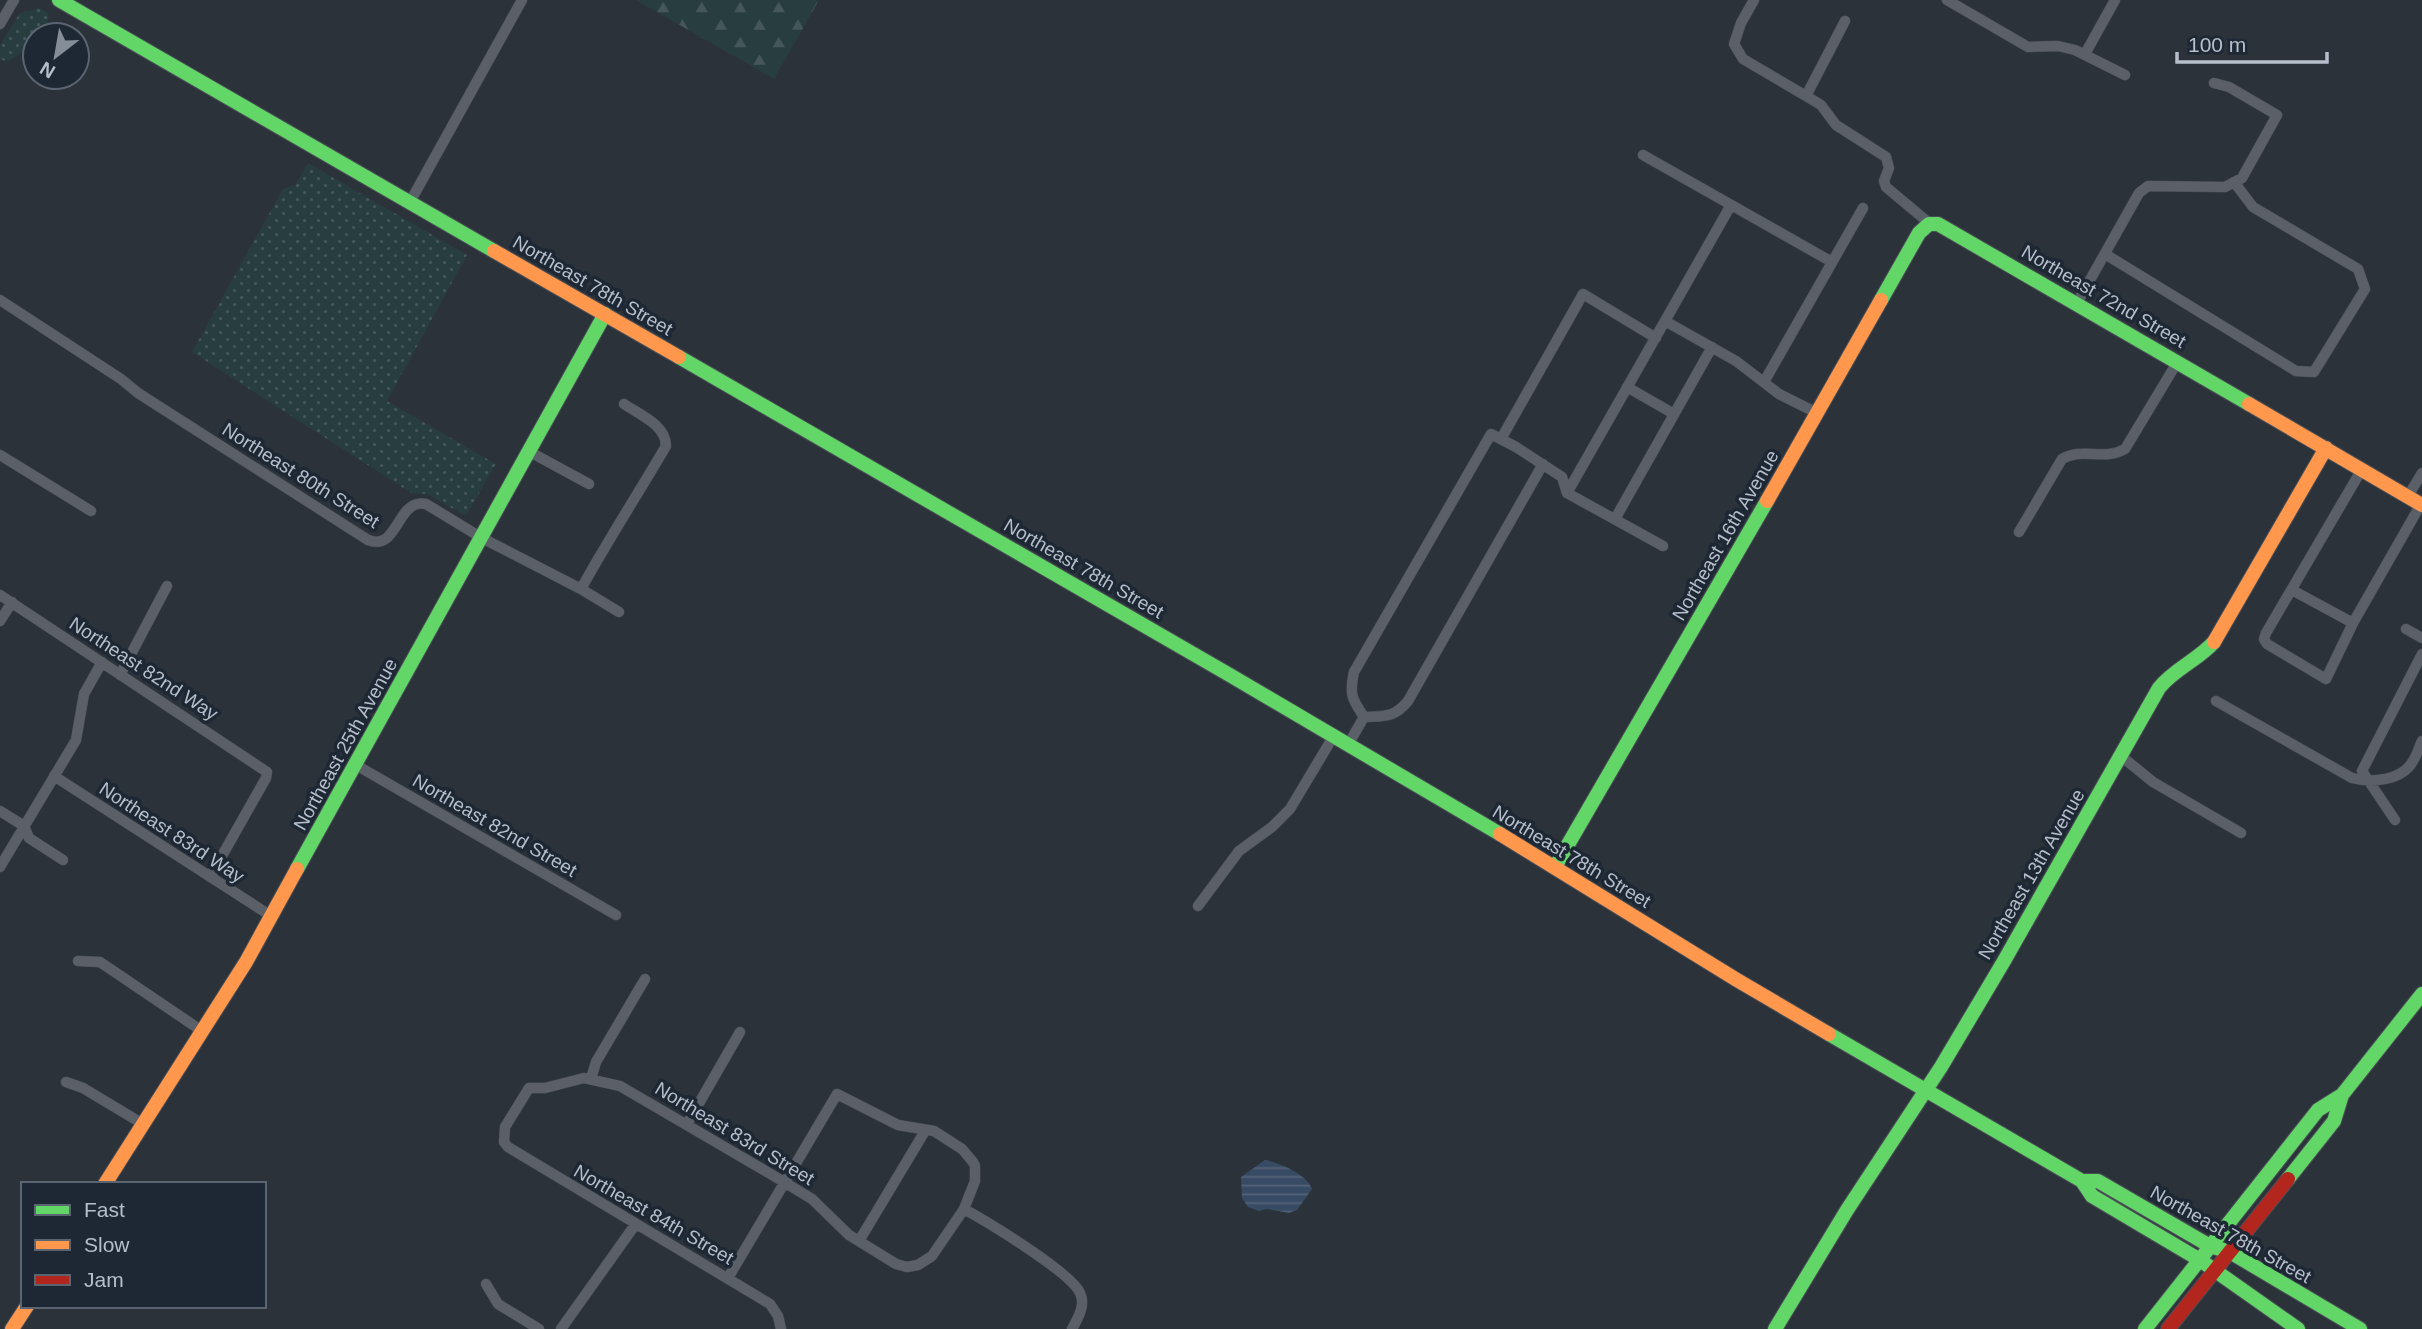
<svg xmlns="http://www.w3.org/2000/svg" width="2422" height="1329" viewBox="0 0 2422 1329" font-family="Arial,sans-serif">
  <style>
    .grass { fill: url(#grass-dots) }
    .forest { fill: url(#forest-firs) }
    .water { fill: url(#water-rules) }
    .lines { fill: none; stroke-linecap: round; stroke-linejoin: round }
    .street-casing { stroke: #494e55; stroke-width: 11 }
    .fast-casing { stroke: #494e55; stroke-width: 16 }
    .slow-casing { stroke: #494e55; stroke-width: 16 }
    .jam-casing { stroke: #494e55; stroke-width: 16 }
    .street { stroke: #5b6068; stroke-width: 10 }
    .fast { stroke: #63d668; stroke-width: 14 }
    .slow { stroke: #ff974d; stroke-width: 14 }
    .jam { stroke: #b3261e; stroke-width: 14 }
    .labels { text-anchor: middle; stroke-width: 7; stroke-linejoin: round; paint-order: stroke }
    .street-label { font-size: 19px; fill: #b6becb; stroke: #1e2835 }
  </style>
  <defs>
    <pattern id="grass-dots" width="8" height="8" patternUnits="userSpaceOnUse" patternTransform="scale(1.75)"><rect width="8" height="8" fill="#283d40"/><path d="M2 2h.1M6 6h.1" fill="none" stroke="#45575a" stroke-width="1.8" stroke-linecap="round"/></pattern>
    <pattern id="forest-firs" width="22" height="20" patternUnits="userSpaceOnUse" patternTransform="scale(1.75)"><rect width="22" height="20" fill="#283d40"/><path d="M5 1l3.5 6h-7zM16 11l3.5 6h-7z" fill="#45575a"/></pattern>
    <pattern id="water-rules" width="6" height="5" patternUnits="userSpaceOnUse" patternTransform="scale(1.75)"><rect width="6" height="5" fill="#384b64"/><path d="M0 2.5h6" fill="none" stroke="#536379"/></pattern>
  </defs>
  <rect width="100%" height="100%" fill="#2b323a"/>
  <path class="grass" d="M 39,8 L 48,13 L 48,22 L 56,35 L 35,35 L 35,47 L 28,48 L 9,61 L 0,60 L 0,45 L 20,13 Z
    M 308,163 L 467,255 L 387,401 L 496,464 L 467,514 L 464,515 L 427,494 L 411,493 L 192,352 L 283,189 L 295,185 Z"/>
  <path class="forest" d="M 636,0 L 819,0 L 774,79 Z"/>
  <path class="water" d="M 1265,1160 C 1280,1163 1307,1174 1312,1189 L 1297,1210 L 1289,1213 L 1267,1209 L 1259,1211 L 1248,1207 L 1242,1198 L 1241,1177 Z"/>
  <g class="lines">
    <defs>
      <path id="street" d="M 1754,0 L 1741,23 L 1734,44 L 1743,59 L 1806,96 L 1845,21
        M 1947,0 L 2028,47 L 2058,46 L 2075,50 L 2125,75
        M 0,24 L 14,0
        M 2085,54 L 2115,0
        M 1806,96 L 1821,105 L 1836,125 L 1886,157 L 1889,168 L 1884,181 L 1886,187 L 1929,223
        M 1643,155 L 1832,262
        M 410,202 L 522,0
        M 2105,254 L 2296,371 L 2314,372 L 2365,289 L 2358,269 L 2253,207 L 2234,182
        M 0,300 L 121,379 L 138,393 L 368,540 C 399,552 396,498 426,504 L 482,538 L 581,589 L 619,612
        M 2077,303 L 2139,193 L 2148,186 L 2225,187 L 2242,178 L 2277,115 L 2229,87 L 2214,83
        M 1665,321 L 1736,361 L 1779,394 L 1817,413
        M 1764,382 L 1863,208
        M 1627,387 L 1674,414
        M 1501,439 L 1583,294 L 1656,338
        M 530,452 L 589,484
        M 0,455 L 91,511
        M 2362,469 L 2266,633 L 2264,639 L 2267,644 L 2326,679 L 2353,623 L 2421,504
        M 1567,493 L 1731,205
        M 2408,496 L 2422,473
        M 1615,519 L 1712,347
        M 2019,532 L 2062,459 C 2083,447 2104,461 2125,449 L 2178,361
        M 581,589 C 608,540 638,494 666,446 C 666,425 640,415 624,404
        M 2292,590 L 2353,623
        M 0,595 L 267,772 L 266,778 L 210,877
        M 0,621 L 12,602
        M 2406,629 L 2422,638
        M 120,675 L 167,586
        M 2216,701 L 2352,778 C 2371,783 2402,781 2413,761 C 2417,755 2419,747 2422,741
        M 1364,717 C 1352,699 1349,695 1354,672 L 1491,434 L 1516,447 L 1562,477 L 1567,493 L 1663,546
        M 1348,745 L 1364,717 C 1385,716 1394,718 1408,701 L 1543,464
        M 2121,756 L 2153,782 L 2241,833
        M 356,765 L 616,915
        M 54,776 L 271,916
        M 0,811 L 24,826 L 29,838 L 63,860
        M 2395,820 L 2362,771 L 2422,654
        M 0,867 L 76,740 L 84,694 L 102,662
        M 1198,906 L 1239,851 L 1272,827 L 1290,809 L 1333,737
        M 78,961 L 100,962 L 202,1031
        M 591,1079 L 596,1062 L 645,979
        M 66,1082 L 83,1088 L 143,1124
        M 687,1124 L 740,1032
        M 964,1209 C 986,1221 1072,1273 1080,1293 C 1086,1305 1078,1318 1072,1329
        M 859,1241 L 925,1131
        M 728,1278 L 837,1094 L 898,1125 L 934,1131 L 962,1149 L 973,1162 L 975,1166 L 975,1181 L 964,1209 L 932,1256 L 918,1265 L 907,1267 L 896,1264 L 849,1235 L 812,1199 L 774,1176 L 620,1086 L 584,1078 L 545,1088 L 529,1088 L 505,1127 L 504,1142 L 508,1147 L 770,1304 L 778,1316 L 781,1329
        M 486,1284 L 498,1304 L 539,1329
        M 561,1329 L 635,1225"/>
      <path id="fast" d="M 59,0 L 494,251
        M 1881,300 L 1919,233 L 1929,224 L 1938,224 L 2249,404
        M 679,357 L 1228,674 L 1500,834
        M 1555,867 L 1767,501
        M 297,869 L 605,314
        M 1829,1034 L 2082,1181 L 2092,1196 L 2200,1260 L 2298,1329
        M 2288,1179 L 2334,1121 L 2342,1095
        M 2082,1181 L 2098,1181 L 2210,1246 L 2230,1252 L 2360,1329
        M 1775,1329 L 1847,1210 L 1941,1067 L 2004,961 L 2159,688 C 2174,669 2198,660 2214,642
        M 2145,1329 L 2318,1110 L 2342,1095 L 2422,994"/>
      <path id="slow" d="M 494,251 L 679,357
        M 2249,404 L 2422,505
        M 1767,501 L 1881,300
        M 2214,642 L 2326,448
        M 1500,834 L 1737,980 L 1829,1034
        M 105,1184 L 246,962 L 297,869
        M 12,1329 L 27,1306"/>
      <path id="jam" d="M 2168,1329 L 2288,1179"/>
    </defs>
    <use href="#street" class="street-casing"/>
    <use href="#fast" class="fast-casing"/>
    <use href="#slow" class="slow-casing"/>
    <use href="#jam" class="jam-casing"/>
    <use href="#street" class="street"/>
    <use href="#fast" class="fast"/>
    <use href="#slow" class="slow"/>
    <use href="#jam" class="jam"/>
  </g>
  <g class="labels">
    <g class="street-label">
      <text transform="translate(593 285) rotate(30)" y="7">Northeast 78th Street</text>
      <text transform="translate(2104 296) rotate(30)" y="7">Northeast 72nd Street</text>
      <text transform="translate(301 475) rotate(32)" y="7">Northeast 80th Street</text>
      <text transform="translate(1725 535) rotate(-60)" y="7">Northeast 16th Avenue</text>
      <text transform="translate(1084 568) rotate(30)" y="7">Northeast 78th Street</text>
      <text transform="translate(144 668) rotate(33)" y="7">Northeast 82nd Way</text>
      <text transform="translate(345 744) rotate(-61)" y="7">Northeast 25th Avenue</text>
      <text transform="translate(495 825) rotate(30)" y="7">Northeast 82nd Street</text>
      <text transform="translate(172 832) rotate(33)" y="7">Northeast 83rd Way</text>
      <text transform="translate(1572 856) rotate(31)" y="7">Northeast 78th Street</text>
      <text transform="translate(2031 874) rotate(-60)" y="7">Northeast 13th Avenue</text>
      <text transform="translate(735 1133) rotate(31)" y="7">Northeast 83rd Street</text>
      <text transform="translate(654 1214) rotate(30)" y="7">Northeast 84th Street</text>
      <text transform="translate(2231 1234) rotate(29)" y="7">Northeast 78th Street</text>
    </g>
  </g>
  <rect x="21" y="1182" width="245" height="126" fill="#1e2835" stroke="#5b6471" stroke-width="2"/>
  <rect x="35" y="1205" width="35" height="10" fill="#63d668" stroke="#5b6471" stroke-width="2"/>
  <text x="84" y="1217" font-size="21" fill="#b6becb">Fast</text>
  <rect x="35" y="1240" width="35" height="10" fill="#ff974d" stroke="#5b6471" stroke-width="2"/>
  <text x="84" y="1252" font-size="21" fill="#b6becb">Slow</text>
  <rect x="35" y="1275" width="35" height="10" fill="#b3261e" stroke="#5b6471" stroke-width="2"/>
  <text x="84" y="1287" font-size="21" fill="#b6becb">Jam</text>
  <g transform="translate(56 56) rotate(211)"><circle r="33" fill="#1e2835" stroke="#5b6471" stroke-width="2"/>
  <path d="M0-5L12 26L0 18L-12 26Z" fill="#858d98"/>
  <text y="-10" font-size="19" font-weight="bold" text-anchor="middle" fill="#b6becb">N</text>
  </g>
  <path d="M2177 52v10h150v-10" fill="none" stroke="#b6becb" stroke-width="3.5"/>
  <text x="2188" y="52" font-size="21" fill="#b6becb" stroke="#1e2835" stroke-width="5" paint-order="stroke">100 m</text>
</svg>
